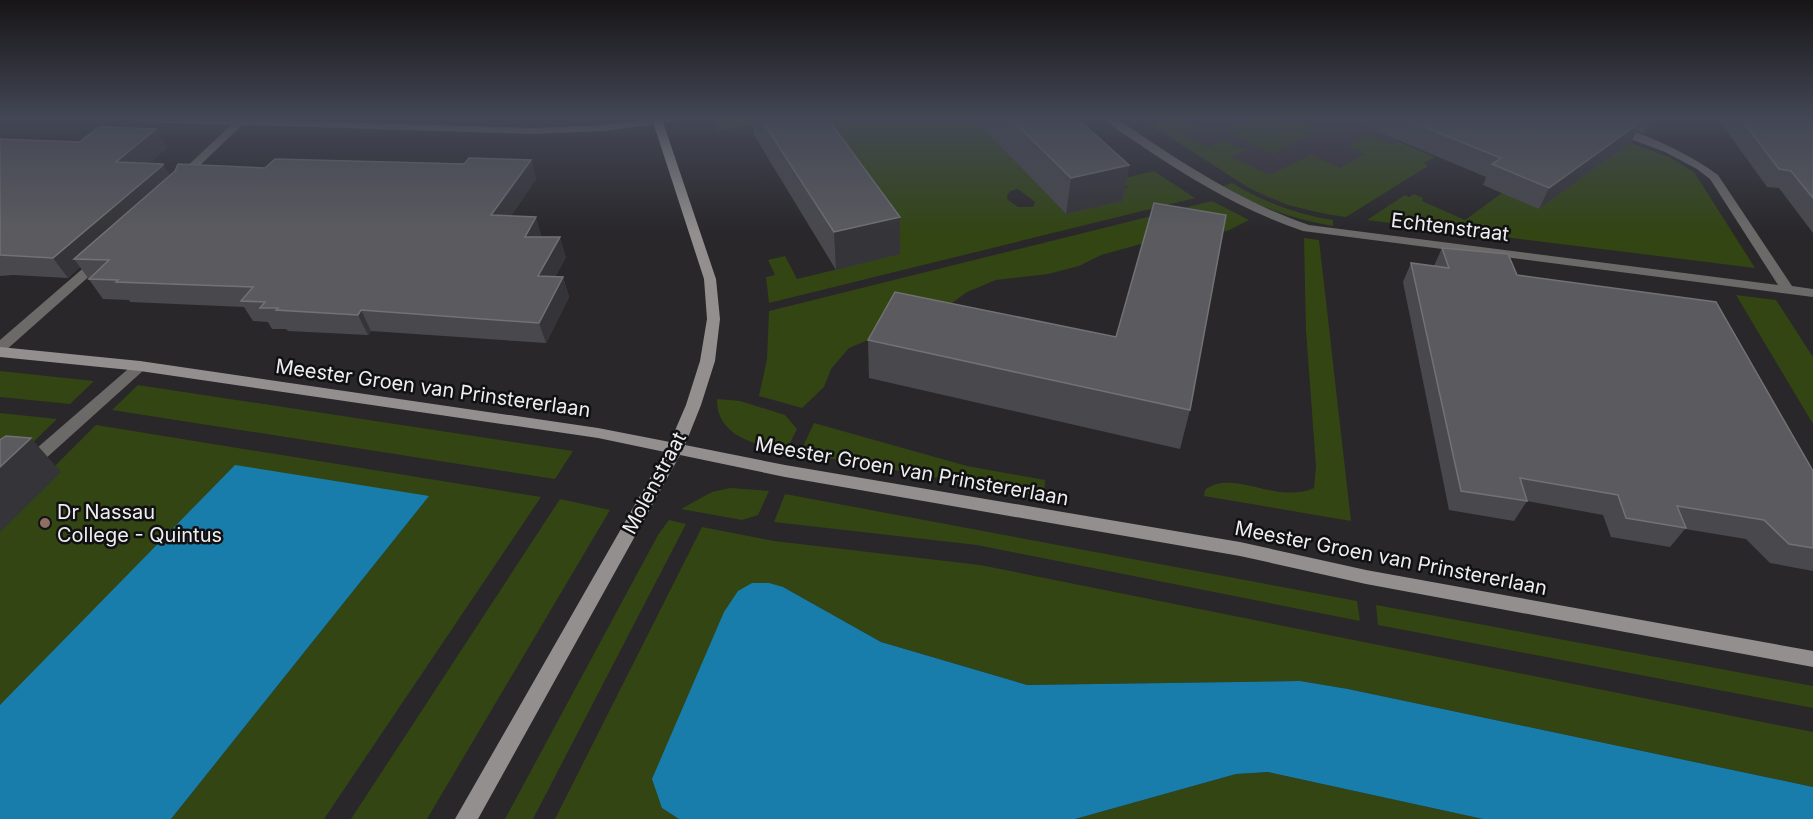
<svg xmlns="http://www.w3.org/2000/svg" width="1813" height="819" viewBox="0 0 1813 819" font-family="Inter,sans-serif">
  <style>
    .built { fill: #363038 }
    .green { fill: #324513; fill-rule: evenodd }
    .water { fill: #187daa }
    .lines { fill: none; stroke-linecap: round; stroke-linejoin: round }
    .lane { fill: #6c6a69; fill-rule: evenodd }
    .street { fill: #6c6a69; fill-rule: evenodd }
    .secondary { fill: #928f8e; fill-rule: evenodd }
    .wall { fill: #49494d }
    .shaded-wall { fill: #353438 }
    .building { fill: #5b5b5f; stroke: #727275; stroke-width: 1.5 }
    .education-dot { fill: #8d6e63; stroke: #111012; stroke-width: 2 }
    .labels { text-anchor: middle; stroke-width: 5; stroke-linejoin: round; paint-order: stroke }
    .street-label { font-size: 20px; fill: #eeedef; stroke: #111012 }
    .poi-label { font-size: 20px; fill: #eeedef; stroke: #111012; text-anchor: start }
  </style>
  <rect width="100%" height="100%" fill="#29272a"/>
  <path class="built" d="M 1141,119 L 1433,119 L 1391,144 L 1368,134 L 1348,146 L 1371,156 L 1346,217 L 1307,210 L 1269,198 L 1249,188 Z"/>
  <path class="green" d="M 718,119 L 784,119 L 718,131 L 713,120 Z
    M 810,119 L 974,119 L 1066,214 L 1112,191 L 1128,187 L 1120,179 L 1154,171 L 1195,198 L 769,303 L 766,277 L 775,275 L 768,260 L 785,256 L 797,279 L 900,254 ZM 1018,189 L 1035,202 L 1033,207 L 1018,207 L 1008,200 L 1007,196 L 1010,191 Z
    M 1169,119 C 1182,119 1188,129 1202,126 L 1185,135 L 1208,147 L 1225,138 L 1236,148 L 1249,148 L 1232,157 L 1269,175 L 1311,155 L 1340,168 L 1365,154 L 1348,146 L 1368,134 L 1391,144 L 1397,141 L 1435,157 L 1424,163 L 1428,166 L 1346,217 L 1326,214 L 1288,205 L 1249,188 L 1153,126 Z
    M 1249,119 L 1254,121 L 1249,123 L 1251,124 L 1258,120 L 1256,119 L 1292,119 L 1318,130 L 1293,143 L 1288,141 L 1293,138 L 1284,142 L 1290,145 L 1273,154 L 1224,131 Z
    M 1565,119 L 1669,157 L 1694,172 L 1755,268 L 1367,220 L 1405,195 L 1409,197 L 1414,194 L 1423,198 L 1422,201 L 1465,220 L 1502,193 Z
    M 1232,183 C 1264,202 1296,214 1333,220 L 1333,226 C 1293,219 1258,207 1223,186 Z
    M 1212,201 L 1249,220 L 1227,231 L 1141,244 L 1101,255 L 1079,266 L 1048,274 L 996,280 L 967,292 L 945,308 L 849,348 L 831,369 L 824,387 L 802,408 L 759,396 L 767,359 L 769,311 Z
    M 1304,238 L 1319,240 L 1351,521 L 1204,496 L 1205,490 C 1233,468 1276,505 1314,488 L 1316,467 L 1306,330 Z
    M 1736,295 L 1776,300 L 1813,357 L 1813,424 Z
    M 0,371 L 94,381 L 70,404 L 0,397 Z
    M 138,385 L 573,451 L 555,479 L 112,410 Z
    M 717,399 L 740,401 L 785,415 L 797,429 L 786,451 C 757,445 716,437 717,399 Z
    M 0,413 L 57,419 L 20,455 L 0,453 Z
    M 814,423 L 967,466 L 1045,480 L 1044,497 L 800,453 Z
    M 96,425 L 541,497 L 324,819 L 171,819 L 428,497 L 0,705 L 0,521 Z
    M 730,488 L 769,491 L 758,515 L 742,520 L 681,509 L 712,492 Z
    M 785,494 L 1357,601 L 1360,621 L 977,545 L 774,522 Z
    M 560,499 L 610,510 L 427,819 L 351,819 Z
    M 669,520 L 686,524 L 533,819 L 505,819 L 658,535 Z
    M 702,527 L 774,541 L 980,565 L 1813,732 L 1813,787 L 1348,689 L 1300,681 L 1027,685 L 881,642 L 783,587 L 662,808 L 679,819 L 555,819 Z
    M 1376,605 L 1813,686 L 1813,708 L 1378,625 Z
    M 1268,772 L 1483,819 L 1075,819 L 1236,774 Z"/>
  <path class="water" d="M 235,465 L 429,496 L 171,819 L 0,819 L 0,705 Z
    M 752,583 L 769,583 L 783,587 L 881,642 L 1027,685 L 1300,681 L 1348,689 L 1813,787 L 1813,819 L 1483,819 L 1268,772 L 1236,774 L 1075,819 L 679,819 L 662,808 L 652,779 L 724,612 L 738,591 Z"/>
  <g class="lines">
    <path class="lane" d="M 140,361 L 147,366 L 145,369 L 34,469 L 22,469 L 20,465 L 22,461 L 135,363 Z"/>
    <path class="street" d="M 126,119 L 240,119 L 533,128 L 604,125 L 652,119 L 680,119 L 675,122 L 604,131 L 533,134 L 242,125 L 190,175 L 187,183 L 183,184 L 177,181 L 181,172 L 231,125 L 131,122 Z
      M 1105,119 L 1117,119 C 1178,160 1238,201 1309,225 L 1778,285 L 1710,179 L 1697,169 L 1665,152 L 1577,119 C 1613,117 1689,152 1718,175 L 1792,286 L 1813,289 L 1813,297 L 1303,231 C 1246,212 1196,182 1146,149 C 1133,139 1116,131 1105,119 Z
      M 99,257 L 105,261 L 103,264 L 5,351 L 0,353 L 0,340 L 95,258 Z"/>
    <path class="secondary" d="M 652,119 L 662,119 L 716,279 L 720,319 L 715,361 L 701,405 L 685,445 L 785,465 L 1240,542 L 1366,570 L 1813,651 L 1813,667 L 1366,584 L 1240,556 L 785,477 L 680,455 L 478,819 L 455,819 L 665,452 L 598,438 L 140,371 L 0,357 L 0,347 L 140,361 L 598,428 L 670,442 L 686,405 L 700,361 L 707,319 L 704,279 Z"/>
  </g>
  <path class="wall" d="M 752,119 L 828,119 L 900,254 L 836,270 L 754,135 Z
    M 974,119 L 1078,119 L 1129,165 L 1123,201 L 1066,214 Z
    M 1348,119 L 1662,119 L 1643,133 L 1637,131 L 1631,142 L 1539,209 L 1483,185 L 1486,177 Z
    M 1718,119 L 1813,119 L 1813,233 L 1779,188 L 1767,187 Z
    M 156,129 L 167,148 L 149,163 L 170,176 L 265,168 L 464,164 L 531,160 L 536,179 L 511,216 L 542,237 L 566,257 L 555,277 L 563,277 L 569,297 L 546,343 L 371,331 L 368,335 L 288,331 L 286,329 L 272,329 L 268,322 L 253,321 L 244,307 L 130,302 L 129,300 L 103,299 L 80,267 L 68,278 L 13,275 L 0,276 L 0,139 L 79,142 Z
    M 1442,248 L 1517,275 L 1813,471 L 1813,571 L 1770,563 L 1746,539 L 1685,529 L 1670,547 L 1611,537 L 1603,515 L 1527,501 L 1514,521 L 1449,510 L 1403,282 L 1411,263 L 1434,266 Z
    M 868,340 L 1190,410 L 1180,449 L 869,378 Z"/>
  <path class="shaded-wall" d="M 1651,119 L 1662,119 L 1643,133 Z
    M 1642,121 L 1631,142 L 1539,209 L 1549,188 Z
    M 156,129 L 167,148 L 128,181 L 116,162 Z
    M 531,160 L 536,179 L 498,235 L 491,215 Z
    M 163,164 L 175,183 L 74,259 L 80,267 L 68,278 L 53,258 Z
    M 1129,165 L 1123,201 L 1066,214 L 1071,178 Z
    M 536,217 L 542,237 L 525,237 Z
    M 900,217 L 900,254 L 836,270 L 834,232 Z
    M 560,237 L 566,257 L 544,296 L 538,276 Z
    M 563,277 L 569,297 L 546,343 L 539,323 Z
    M 361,310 L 371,331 L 368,335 L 358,315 Z
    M 31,438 L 61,472 L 0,532 L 0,467 Z"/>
  <path class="building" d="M 761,119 L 828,119 L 900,217 L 834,232 Z
    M 1011,119 L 1078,119 L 1129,165 L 1071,178 Z
    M 1404,119 L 1635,119 L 1642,121 L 1549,188 L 1492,164 L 1501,158 Z
    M 1741,119 L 1813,119 L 1813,198 L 1791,171 L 1779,169 Z
    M 99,127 L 156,129 L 116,162 L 163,164 L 163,165 L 53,258 L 0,255 L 0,139 L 79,142 Z
    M 469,158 L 531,160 L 491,215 L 536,217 L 525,237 L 560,237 L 538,276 L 563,277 L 539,323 L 361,310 L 358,315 L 276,310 L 278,308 L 260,308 L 265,302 L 241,301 L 253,287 L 116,282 L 118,280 L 89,279 L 109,260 L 74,259 L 175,171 L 178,164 L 265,168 L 275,159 L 464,164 Z
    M 1154,203 L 1226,215 L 1190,410 L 868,340 L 895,292 L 1116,337 Z
    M 1442,248 L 1508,254 L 1517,275 L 1716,302 L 1813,471 L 1813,548 L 1789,544 L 1764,520 L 1677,506 L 1686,528 L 1626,518 L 1618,495 L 1520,478 L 1527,501 L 1461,491 L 1411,263 L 1449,268 Z
    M 6,436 L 31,438 L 0,467 L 0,440 Z"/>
  <linearGradient id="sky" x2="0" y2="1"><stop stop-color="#171517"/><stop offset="0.51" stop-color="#434755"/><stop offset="1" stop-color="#434755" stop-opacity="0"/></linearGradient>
  <rect width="1813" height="233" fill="url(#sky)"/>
  <circle class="education-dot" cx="45" cy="523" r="6"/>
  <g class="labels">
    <g class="street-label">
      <text transform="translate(1450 227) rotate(7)" y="7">Echtenstraat</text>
      <text transform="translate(433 388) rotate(8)" y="7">Meester Groen van Prinstererlaan</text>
      <text transform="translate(912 471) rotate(10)" y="7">Meester Groen van Prinstererlaan</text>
      <text transform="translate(654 483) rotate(-62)" y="7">Molenstraat</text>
      <text transform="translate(1391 558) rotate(11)" y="7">Meester Groen van Prinstererlaan</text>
    </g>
    <g class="poi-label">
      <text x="57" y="519">Dr Nassau<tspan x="57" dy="23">College - Quintus</tspan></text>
    </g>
  </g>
</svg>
